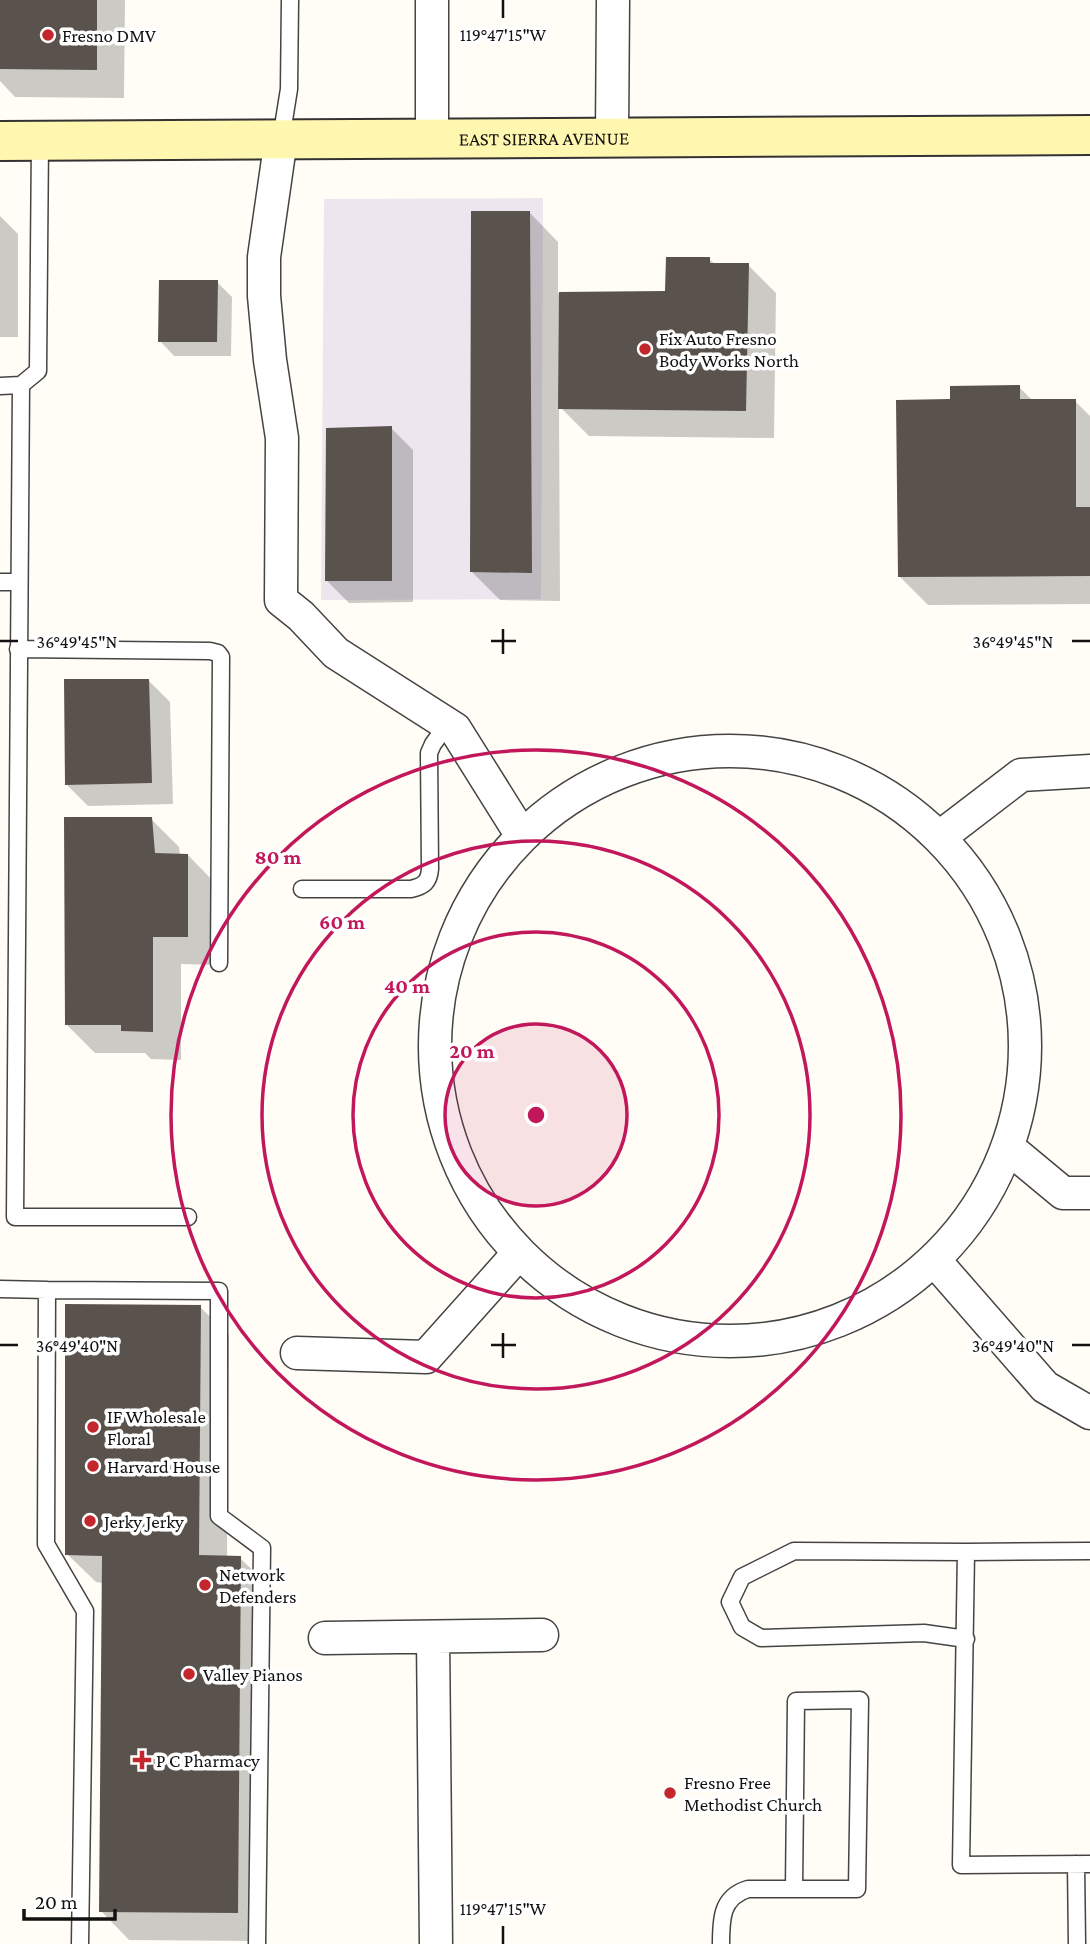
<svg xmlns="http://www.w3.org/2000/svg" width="1090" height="1944" viewBox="0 0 1090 1944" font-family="'Crimson Pro',serif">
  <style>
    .industrial { fill: #eee6ef }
    .shadow { fill: #0003 }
    .building { fill: #5a524d }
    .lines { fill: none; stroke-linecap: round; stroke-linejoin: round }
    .service-casing { stroke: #444; stroke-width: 19 }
    .minor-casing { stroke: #444; stroke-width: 35 }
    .secondary-casing { stroke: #333; stroke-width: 42 }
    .service { stroke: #fff; stroke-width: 16 }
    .minor { stroke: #fff; stroke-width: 32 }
    .secondary { stroke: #fff6b0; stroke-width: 38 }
    .ticks { fill: none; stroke: #111; stroke-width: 2.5 }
    .ring { fill: none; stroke: #c2185b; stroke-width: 3.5 }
    .poi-dot { fill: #c4262e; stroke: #fff; stroke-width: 2.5 }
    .labels { text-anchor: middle; stroke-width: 7; stroke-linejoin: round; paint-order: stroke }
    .poi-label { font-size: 19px; fill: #111; stroke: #fff; text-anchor: start }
    .street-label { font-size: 19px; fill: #111; stroke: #fff }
    .ticks-label { font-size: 18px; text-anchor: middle; fill: #111; stroke: #fff; stroke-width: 7; stroke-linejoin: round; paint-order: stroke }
    .centre { fill: #c2185b; stroke: #fff; stroke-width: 3.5 }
    .ring-label { font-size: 21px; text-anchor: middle; font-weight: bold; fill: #c2185b; stroke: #fff; stroke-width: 7; stroke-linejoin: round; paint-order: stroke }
  </style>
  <rect width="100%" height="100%" fill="#fffdf5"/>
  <path class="industrial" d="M 543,198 L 541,599 L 321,600 L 324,199 Z"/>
  <path class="shadow" d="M 0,0 L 125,0 L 124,98 L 15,97 L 0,81 Z
    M 530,213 L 558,242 L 558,293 L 667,293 L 709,259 L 715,264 L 748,265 L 776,293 L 774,438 L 589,436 L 559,406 L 560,601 L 500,600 L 472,572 Z
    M 0,216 L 18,234 L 18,337 L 0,337 Z
    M 217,282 L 232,297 L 231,356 L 174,356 L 160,341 Z
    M 1019,387 L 1033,401 L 1075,401 L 1090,416 L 1090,604 L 928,605 L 900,577 L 952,401 Z
    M 391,428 L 413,450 L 413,602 L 349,603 L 327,581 Z
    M 149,681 L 170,702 L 173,804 L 88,806 L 66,784 Z
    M 151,819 L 179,847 L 180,855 L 188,855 L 216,884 L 215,965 L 181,964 L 181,1060 L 151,1059 L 145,1053 L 95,1053 L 66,1024 Z
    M 200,1307 L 229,1335 L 227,1557 L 240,1558 L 269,1586 L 265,1941 L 129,1940 L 101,1911 L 103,1583 L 96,1582 L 67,1554 Z"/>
  <path class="building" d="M 0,0 L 97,0 L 97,70 L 0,69 Z
    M 471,211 L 530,211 L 532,573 L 470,572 Z
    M 666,257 L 710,257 L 710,263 L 749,263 L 746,411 L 558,409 L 559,292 L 665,291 Z
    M 159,280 L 218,280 L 217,342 L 158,342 Z
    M 1020,385 L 1020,399 L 1076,399 L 1076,507 L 1090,507 L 1090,576 L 898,577 L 896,400 L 950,399 L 950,386 Z
    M 392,426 L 392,581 L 325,581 L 326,428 Z
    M 64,679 L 149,679 L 152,783 L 65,785 Z
    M 64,817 L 152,817 L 155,853 L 188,854 L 188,937 L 153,937 L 153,1032 L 121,1031 L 121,1025 L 65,1025 Z
    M 65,1304 L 201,1305 L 199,1555 L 241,1556 L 238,1913 L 99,1912 L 102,1556 L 65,1555 Z"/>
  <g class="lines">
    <defs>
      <path id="service" d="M 281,139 L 289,89 L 290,0
        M 21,385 L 15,1217 L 188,1217
        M 0,386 L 21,385 L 38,371 L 40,140
        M 0,582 L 19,582
        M 18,649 L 210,651 L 218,653 L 221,657 L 219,963
        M 302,889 L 411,889 C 424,886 429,882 430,869 L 429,753 L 433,744 L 447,725
        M 0,1289 L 47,1290 L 46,1544 L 85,1611 L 80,1944
        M 47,1290 L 219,1291 L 219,1516 L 262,1548 L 257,1944
        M 1090,1551 L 966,1552 L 961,1865 L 1090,1864
        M 966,1552 L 794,1551 L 742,1577 L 730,1602 L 742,1627 L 761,1638 L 924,1633 L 966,1639
        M 1076,1864 L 1077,1944
        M 721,1944 C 721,1920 721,1897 748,1889 L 857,1889 L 860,1700 L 796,1701 L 794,1889"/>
      <path id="minor" d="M 612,137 L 613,0
        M 432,138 L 432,0
        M 281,139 L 264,257 L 264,296 L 270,360 L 282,438 L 281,600 L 301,616 L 336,653 L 455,729 L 522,836
        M435 1046a295 295 0 1 1 590 0a295 295 0 1 1-590 0Z
        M 940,837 L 1021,775 L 1090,771
        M 1010,1149 L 1063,1193 L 1090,1193
        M 935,1261 L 1045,1387 L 1090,1413
        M 297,1353 L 426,1357 L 518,1254
        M 433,1637 L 436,1944
        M 325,1638 L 542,1635"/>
      <g id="secondary">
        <path id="s1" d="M 0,141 L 1090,135"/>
      </g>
    </defs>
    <use href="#service" class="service-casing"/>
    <use href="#minor" class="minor-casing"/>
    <use href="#secondary" class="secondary-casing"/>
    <use href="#service" class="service"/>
    <use href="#minor" class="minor"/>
    <use href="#secondary" class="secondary"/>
  </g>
  <path class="ticks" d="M 503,0 L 503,18M 503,629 L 503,654M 0,641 L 18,641M 491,641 L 516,641M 1072,641 L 1090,641M 503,1333 L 503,1358M 0,1345 L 18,1345M 491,1345 L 516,1345M 1072,1345 L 1090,1345M 503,1926 L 503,1944"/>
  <circle cx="536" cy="1115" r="91" fill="#c2185b" fill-opacity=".12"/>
  <g class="ring">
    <circle cx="536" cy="1115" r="91"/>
    <circle cx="536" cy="1115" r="183"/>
    <circle cx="536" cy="1115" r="274"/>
    <circle cx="536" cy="1115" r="365"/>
  </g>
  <g class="poi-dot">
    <circle cx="48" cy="35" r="7"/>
    <circle cx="645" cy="349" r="7"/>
    <circle cx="93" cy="1427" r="7"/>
    <circle cx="93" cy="1466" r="7"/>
    <circle cx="90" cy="1521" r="7"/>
    <circle cx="205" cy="1585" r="7"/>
    <circle cx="189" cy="1674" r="7"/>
    <path d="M138.5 1749.5h7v7h7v7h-7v7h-7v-7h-7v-7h7z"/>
    <circle cx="670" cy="1793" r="7"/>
  </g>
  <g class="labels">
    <g class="poi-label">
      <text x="62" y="42">Fresno DMV</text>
      <text x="659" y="345">Fix Auto Fresno<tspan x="659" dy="22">Body Works North</tspan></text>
      <text x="107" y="1423">IF Wholesale<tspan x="107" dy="22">Floral</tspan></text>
      <text x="107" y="1473">Harvard House</text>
      <text x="104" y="1528">Jerky Jerky</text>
      <text x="219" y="1581">Network<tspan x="219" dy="22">Defenders</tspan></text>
      <text x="203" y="1681">Valley Pianos</text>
      <text x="156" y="1767">P C Pharmacy</text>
      <text x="684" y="1789">Fresno Free<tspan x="684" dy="22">Methodist Church</tspan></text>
    </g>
    <g class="street-label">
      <text dy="7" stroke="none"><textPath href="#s1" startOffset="544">EAST SIERRA AVENUE</textPath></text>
    </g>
  </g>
  <g class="ticks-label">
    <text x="503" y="41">119°47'15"W</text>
    <text x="77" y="648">36°49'45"N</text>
    <text x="1013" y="648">36°49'45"N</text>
    <text x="77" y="1352">36°49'40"N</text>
    <text x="1013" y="1352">36°49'40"N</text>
    <text x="503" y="1915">119°47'15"W</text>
  </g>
  <circle cx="536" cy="1115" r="10" class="centre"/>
  <g class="ring-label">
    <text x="278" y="864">80 m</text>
    <text x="342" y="929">60 m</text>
    <text x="407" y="993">40 m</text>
    <text x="472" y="1058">20 m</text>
  </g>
  <path d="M24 1909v10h91v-10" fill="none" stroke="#111111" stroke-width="3.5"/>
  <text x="35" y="1909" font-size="21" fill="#111111" stroke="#ffffff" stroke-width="5" paint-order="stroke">20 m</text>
</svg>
